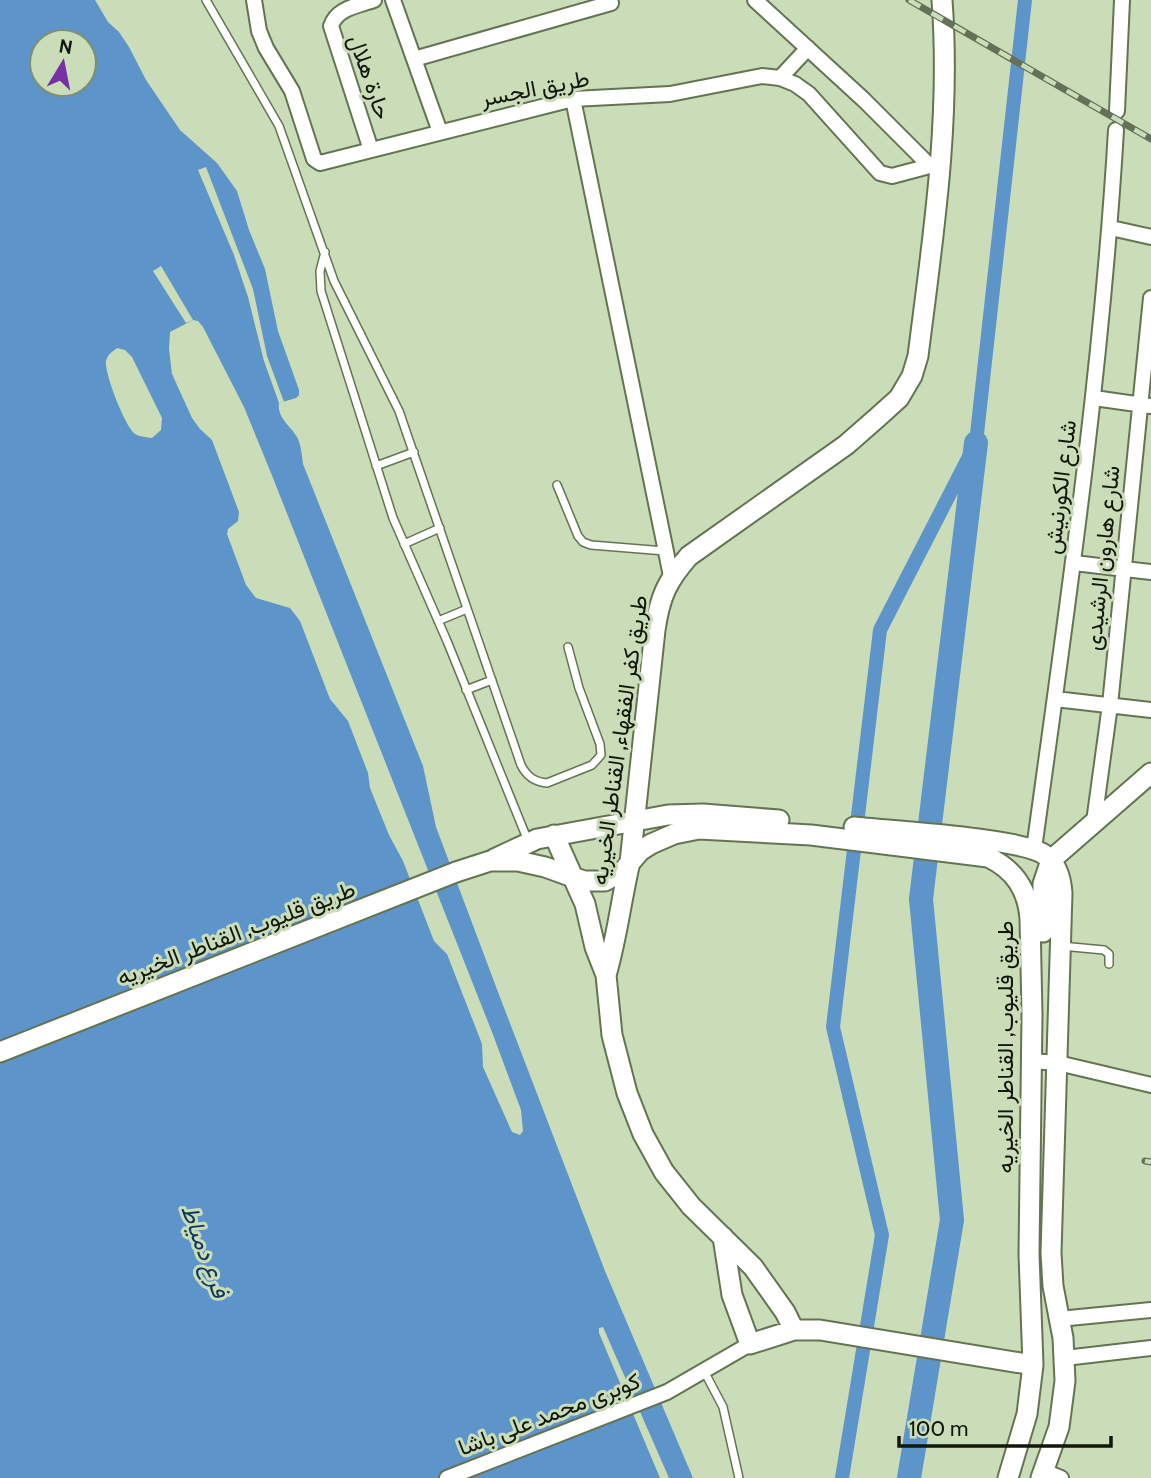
<svg xmlns="http://www.w3.org/2000/svg" width="1151" height="1478" viewBox="0 0 1151 1478" font-family="Cabin,Vazirmatn,sans-serif">
  <style>
    .water { fill: #5d94c9; fill-rule: evenodd }
    .pier { fill: #caddb8 }
    .lines { fill: none; stroke-linecap: round; stroke-linejoin: round }
    .canal { stroke: #5d94c9; stroke-width: 14 }
    .river { stroke: #5d94c9; stroke-width: 24 }
    .lane-casing { stroke: #647453; stroke-width: 10 }
    .street-casing { stroke: #647453; stroke-width: 18 }
    .secondary-casing { stroke: #647453; stroke-width: 23 }
    .lane { stroke: #fff; stroke-width: 7 }
    .street { stroke: #fff; stroke-width: 14 }
    .secondary { stroke: #fff; stroke-width: 19 }
    .rail-casing { stroke: #647058; stroke-width: 7 }
    .rail { stroke: #caddb8; stroke-width: 4.5; stroke-dasharray: 13; stroke-linecap: butt }
    .labels { text-anchor: middle; stroke-width: 6; stroke-linejoin: round; paint-order: stroke }
    .street-label { font-size: 23px; fill: #11170a; stroke: #caddb8 }
    .water-label { font-size: 24px; font-style: italic; fill: #0e375b; stroke: #caddb8 }
  </style>
  <rect width="100%" height="100%" fill="#caddb8"/>
  <path class="water" d="M 0,0 L 95,0 L 108,22 L 119,32 L 129,47 L 146,80 L 180,130 L 217,163 L 237,191 L 249,230 L 265,269 L 278,331 L 299,390 L 299,395 L 296,398 L 279,403 C 277,418 290,425 297,437 C 301,444 302,456 303,464 L 423,766 L 436,827 L 498,992 L 605,1271 L 693,1478 L 669,1478 L 603,1327 L 599,1328 L 599,1333 L 660,1478 L 0,1478 ZM 42,42 L 84,42 L 84,84 L 42,84 ZM 193,320 L 198,321 L 203,327 L 244,407 L 271,473 L 492,1032 L 521,1110 L 523,1131 L 520,1135 L 512,1132 L 483,1067 L 482,1044 L 447,954 L 434,941 L 403,861 L 389,835 L 370,788 L 368,773 L 348,721 L 330,699 L 300,621 L 290,608 L 256,598 L 246,585 L 227,534 L 228,529 L 238,521 L 239,512 L 212,440 L 200,429 L 192,418 L 172,374 L 169,349 L 170,332 ZM 117,348 L 125,350 L 132,357 L 162,418 L 161,430 L 152,438 C 146,437 140,437 135,434 C 125,427 104,372 106,361 C 108,354 112,352 117,348 Z"/>
  <path class="pier" d="M 206,167 L 253,289 L 267,356 L 284,402 L 279,403 L 264,361 L 248,297 L 234,255 L 198,170 Z
    M 161,266 L 193,320 L 186,323 L 153,271 Z"/>
  <g class="lines">
    <path class="canal" d="M 842,1478 L 882,1235 L 833,1027 L 880,630 L 976,443 L 1025,0"/>
    <path class="river" d="M 909,1478 L 952,1220 L 921,899 L 976,443"/>
    <defs>
      <path id="lane" d="M 206,0 L 279,126 L 334,281 L 399,411 L 521,765 C 527,777 535,782 547,783 L 592,765 L 601,755 L 600,744 L 579,688 L 568,647
        M 325,252 L 320,271 L 321,291 L 393,518 L 447,641 L 528,841
        M 376,466 L 414,452
        M 557,485 L 578,536 L 583,542 L 591,545 L 665,551
        M 404,544 L 440,528
        M 438,621 L 467,609
        M 466,690 L 492,680
        M 1061,946 L 1104,950 L 1109,954 L 1109,964
        M 704,1371 L 723,1407 L 739,1478"/>
      <path id="street" d="M 254,0 L 259,31 L 266,48 L 292,91 L 314,159 L 320,163 L 573,99 L 670,94 L 762,76 L 780,78 L 795,84 L 809,94 L 880,173 L 892,176 L 941,163
        M 393,0 L 440,132
        M 755,0 L 864,100 L 930,166
        M 414,59 L 611,3
        M 780,78 L 808,48
        M 573,99 L 671,576
        M 1117,111 L 1122,0
        M 371,150 L 331,26 C 337,8 357,6 374,0
        M 1111,228 L 1151,237
        M 1094,398 L 1151,406
        M 1074,563 L 1151,572
        M 1055,699 L 1151,710
        M 1094,822 L 1110,705 L 1151,298
        M 1034,849 C 1067,609 1102,371 1116,130
        M 1031,1061 L 1058,1063 L 1151,1085
        M 1059,1319 L 1151,1310
        M 1065,1358 L 1151,1348
        M 1044,1471 L 1061,1478
        M 447,1478 L 667,1392 L 750,1344"/>
      <path id="secondary" d="M 854,827 C 889,831 1023,838 1045,855 C 1057,864 1061,878 1062,893 L 1051,1253 L 1053,1286 L 1063,1338 L 1065,1381 L 1059,1427 L 1041,1478
        M 554,835 L 585,904 L 595,947 L 606,975 L 612,1035 L 627,1093 L 643,1134 L 664,1172 L 691,1206 L 753,1267 L 785,1312 L 794,1330
        M 494,859 L 537,839 L 668,815 L 703,814 L 779,820
        M 1043,932 L 1043,884 L 1051,860 L 1151,773
        M 606,975 C 617,938 621,900 630,862 L 655,630 C 660,596 667,581 689,556 L 846,445 L 878,417 L 899,398 L 912,376 L 918,356 C 933,237 951,121 942,0
        M 0,1052 L 456,872 L 490,861 L 518,861 L 545,867 L 584,881 L 605,881 L 623,871 L 640,851 L 651,844 L 674,834 L 699,829 L 811,835 L 988,857 C 1015,870 1028,890 1030,919 L 1032,1015 L 1029,1254 L 1033,1365 L 1027,1414 L 1008,1478
        M 723,1237 L 732,1295 L 750,1344 L 794,1330 L 820,1330 L 1033,1365"/>
    </defs>
    <use href="#lane" class="lane-casing"/>
    <use href="#street" class="street-casing"/>
    <use href="#secondary" class="secondary-casing"/>
    <use href="#lane" class="lane"/>
    <use href="#street" class="street"/>
    <use href="#secondary" class="secondary"/>
    <defs>
      <path id="rail" d="M 909,0 L 1151,139
        M 1145,1161 L 1151,1162"/>
    </defs>
    <use href="#rail" class="rail-casing"/>
    <use href="#rail" class="rail"/>
  </g>
  <g class="labels">
    <g class="street-label">
      <text transform="translate(370 77) rotate(71)" y="8">حارة هلال</text>
      <text transform="translate(535 88) rotate(-11)" y="8">طريق الجسر</text>
      <text transform="translate(1060 487) rotate(-83)" y="8">شارع الكورنيش</text>
      <text transform="translate(1102 558) rotate(-84)" y="8">شارع هارون الرشيدى</text>
      <text transform="translate(619 740) rotate(-82)" y="8">طريق كفر الفقهاء, القناطر الخيريه</text>
      <text transform="translate(236 933) rotate(-21)" y="8">طريق قليوب, القناطر الخيريه</text>
      <text transform="translate(1005 1047) rotate(-90)" y="8">طريق قليوب, القناطر الخيريه</text>
      <text transform="translate(549 1414) rotate(-21)" y="8">كوبرى محمد على باشا</text>
    </g>
    <g class="water-label">
      <text transform="translate(205 1251) rotate(70)" y="8">فرع دمياط</text>
    </g>
  </g>
  <g transform="translate(63 63) rotate(10)"><circle r="33" fill="#caddb8" stroke="#808e72" stroke-width="2"/>
  <path d="M0-5L12 26L0 18L-12 26Z" fill="#7831a4"/>
  <text y="-10" font-size="19" font-weight="bold" text-anchor="middle" fill="#11170a">N</text>
  </g>
  <path d="M899 1436v10h212v-10" fill="none" stroke="#11170a" stroke-width="3.5"/>
  <text x="909" y="1436" font-size="21" fill="#11170a" stroke="#caddb8" stroke-width="5" paint-order="stroke">100 m</text>
</svg>
